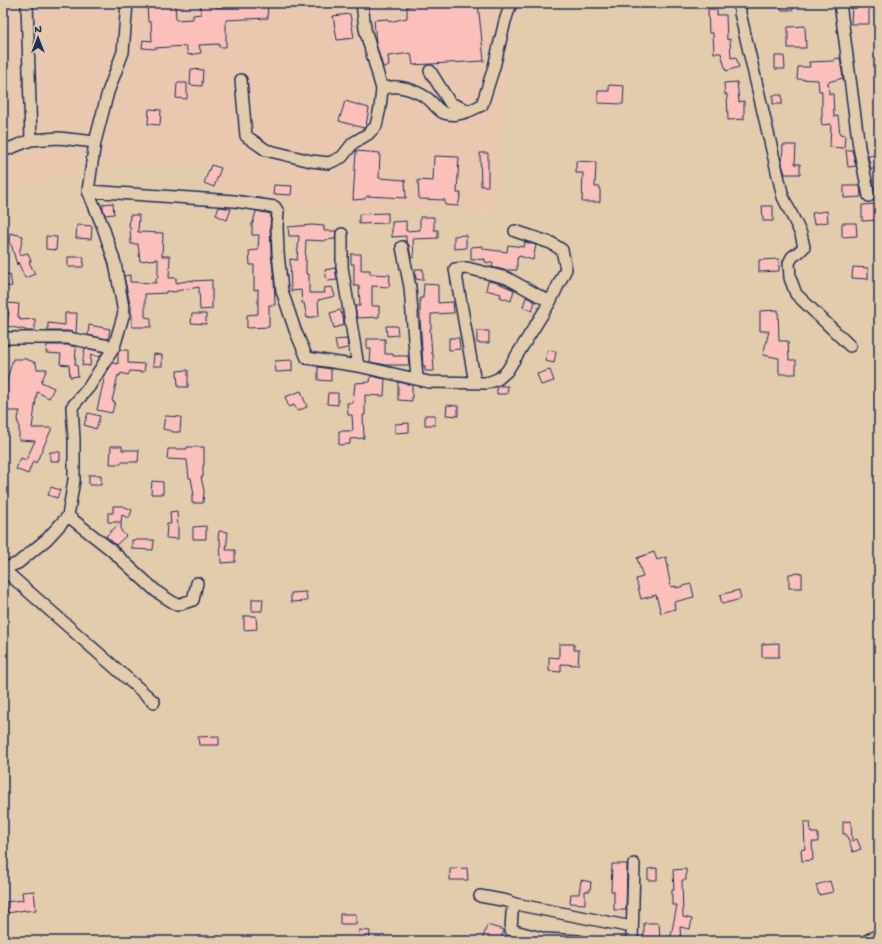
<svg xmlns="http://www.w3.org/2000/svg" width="882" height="944" viewBox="0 0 882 944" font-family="'Gochi Hand',sans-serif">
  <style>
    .built { fill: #eac8b0 }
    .building { fill: #fcc0ba; stroke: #1b2f5e }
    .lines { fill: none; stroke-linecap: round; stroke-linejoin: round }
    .minor-casing { stroke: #1b2f5e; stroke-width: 14 }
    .major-casing { stroke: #1b2f5e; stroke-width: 16 }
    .minor { stroke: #e3ccac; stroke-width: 11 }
    .major { stroke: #e3ccac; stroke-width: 13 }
  </style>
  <rect width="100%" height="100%" fill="#e3ccac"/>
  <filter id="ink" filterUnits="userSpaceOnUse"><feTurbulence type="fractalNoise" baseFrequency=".025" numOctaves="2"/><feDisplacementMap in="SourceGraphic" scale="8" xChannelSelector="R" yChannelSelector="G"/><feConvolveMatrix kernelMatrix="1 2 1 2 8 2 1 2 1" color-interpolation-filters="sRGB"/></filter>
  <g filter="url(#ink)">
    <path class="built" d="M 3,3 L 520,3 L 503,79 L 498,145 L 496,212 L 288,202 L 208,186 L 219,164 L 110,162 L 46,178 L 38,185 L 3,184 Z
      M 849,3 L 879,3 L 879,143 L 871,126 Z"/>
    <path class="building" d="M 147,3 L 175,3 L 176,20 L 193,19 L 193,15 L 201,14 L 200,3 L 215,3 L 216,7 L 234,7 L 234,3 L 267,3 L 268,18 L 226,20 L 226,47 L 219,47 L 219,44 L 199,45 L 201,53 L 188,55 L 186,46 L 155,48 L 155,49 L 142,48 L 143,40 L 152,41 L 151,22 L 148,22 Z
      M 441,3 L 478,3 L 484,61 L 413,65 L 411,53 L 388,56 L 389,66 L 383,67 L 376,44 L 374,20 L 388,19 L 389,22 L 407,18 L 407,6 Z
      M 781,3 L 793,3 L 793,10 L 781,10 Z
      M 852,6 L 869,6 L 869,24 L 851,24 Z
      M 708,9 L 717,9 L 717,15 L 726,15 L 727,40 L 730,39 L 731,58 L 736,57 L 739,67 L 726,71 L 721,53 L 714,53 L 713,33 L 709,33 Z
      M 350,14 L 354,38 L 337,40 L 333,16 Z
      M 805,26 L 806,48 L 788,48 L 788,27 Z
      M 775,56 L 784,56 L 785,69 L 775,69 Z
      M 840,58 L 843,78 L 828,82 L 829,94 L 833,94 L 834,117 L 838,116 L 840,134 L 845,135 L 844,148 L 830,147 L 831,124 L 822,125 L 821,118 L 822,118 L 822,91 L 819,91 L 818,80 L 797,79 L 798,67 L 810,67 L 809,62 L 834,61 L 834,59 Z
      M 191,69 L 203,70 L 202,86 L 190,85 Z
      M 737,82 L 739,102 L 744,101 L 744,119 L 728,120 L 727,94 L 725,95 L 724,83 Z
      M 177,83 L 187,83 L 187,99 L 176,98 Z
      M 609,85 L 624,86 L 623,104 L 598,103 L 598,91 L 609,91 Z
      M 773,95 L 782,95 L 782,104 L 773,104 Z
      M 345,101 L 369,108 L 366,126 L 364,128 L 339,121 Z
      M 149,109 L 161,110 L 160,125 L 148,124 Z
      M 783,145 L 796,145 L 795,164 L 800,164 L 800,174 L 785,174 L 782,164 Z
      M 846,150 L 852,150 L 856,166 L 848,167 Z
      M 356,151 L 380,153 L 379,178 L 405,180 L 406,198 L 367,196 L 365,199 L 353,200 Z
      M 480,153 L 488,153 L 488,186 L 481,186 Z
      M 879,155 L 879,169 L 871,169 L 868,156 Z
      M 434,156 L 459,157 L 457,193 L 461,193 L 458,206 L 445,205 L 445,200 L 419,199 L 418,180 L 433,181 Z
      M 576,161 L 596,162 L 595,187 L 600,187 L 600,202 L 582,202 L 583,173 L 576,173 Z
      M 211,165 L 221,168 L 214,187 L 204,183 Z
      M 274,185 L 292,186 L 291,195 L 273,194 Z
      M 844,186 L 860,186 L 861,197 L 844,198 Z
      M 113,203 L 114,214 L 105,215 L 103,208 L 103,204 Z
      M 879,204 L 879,220 L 862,221 L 862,205 Z
      M 762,206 L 773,206 L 773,221 L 763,221 Z
      M 219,207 L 227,208 L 231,209 L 227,220 L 216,215 Z
      M 256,211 L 271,214 L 270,226 L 271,253 L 274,280 L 275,305 L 269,305 L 269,327 L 247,328 L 247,315 L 258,314 L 258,289 L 254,290 L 254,265 L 250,265 L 249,251 L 258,250 L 259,235 L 252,235 L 252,223 L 253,223 Z
      M 827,211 L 828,222 L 814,224 L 812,213 Z
      M 388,213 L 388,223 L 359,224 L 359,214 Z
      M 130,215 L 139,215 L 138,232 L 163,233 L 162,256 L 170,256 L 169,278 L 176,278 L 176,283 L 192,280 L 192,281 L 212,280 L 212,309 L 200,310 L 199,287 L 176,291 L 176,292 L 166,291 L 166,293 L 145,294 L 145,317 L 151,318 L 151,327 L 132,327 L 132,314 L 131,314 L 131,304 L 130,304 L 124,276 L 130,275 L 130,282 L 156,283 L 156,278 L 158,278 L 158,259 L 140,261 L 138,244 L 131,244 L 130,227 L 129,227 Z
      M 420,217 L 434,217 L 434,230 L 438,230 L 438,238 L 413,239 L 414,257 L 411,258 L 409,245 L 406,241 L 406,236 L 392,237 L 392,222 L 406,221 L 406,231 L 420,230 Z
      M 842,223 L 856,223 L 857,236 L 842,237 Z
      M 77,225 L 92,226 L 91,239 L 76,238 Z
      M 312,225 L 324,226 L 324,231 L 336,231 L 335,239 L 324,240 L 324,241 L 306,240 L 305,260 L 306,260 L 306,274 L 309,274 L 309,293 L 325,293 L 324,288 L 332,287 L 335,296 L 318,300 L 319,316 L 307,318 L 304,303 L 302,303 L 301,290 L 291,291 L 290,259 L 297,260 L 299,236 L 289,236 L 288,227 Z
      M 10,233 L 23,236 L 19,255 L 28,253 L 31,261 L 29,262 L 35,274 L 25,278 L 18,262 L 17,265 L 12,247 L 9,242 Z
      M 466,235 L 466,248 L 454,249 L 454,236 Z
      M 46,236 L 57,237 L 56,250 L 46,249 Z
      M 525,242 L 536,245 L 533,260 L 519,256 L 518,258 L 517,258 L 517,270 L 504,270 L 492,267 L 493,263 L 485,262 L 485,259 L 471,260 L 471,247 L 483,246 L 483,249 L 507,252 L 508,245 L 524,247 Z
      M 351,254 L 361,254 L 361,270 L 370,270 L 370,274 L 390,275 L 389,287 L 372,286 L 372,306 L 379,306 L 379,317 L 357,318 L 355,306 L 360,306 L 359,286 L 354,286 L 354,264 L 351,264 Z
      M 68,257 L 84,257 L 83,267 L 68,267 Z
      M 779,259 L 779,271 L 759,272 L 759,260 Z
      M 853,267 L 868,268 L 868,279 L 852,278 Z
      M 335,268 L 337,280 L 327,281 L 325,270 Z
      M 415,269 L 423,269 L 423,280 L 416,279 Z
      M 10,274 L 12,286 L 4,287 L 3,275 Z
      M 488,281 L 498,283 L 514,290 L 511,301 L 500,297 L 501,294 L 486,290 Z
      M 424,284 L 438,285 L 438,303 L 453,302 L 454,313 L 431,314 L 431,329 L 430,329 L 432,354 L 433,354 L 434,371 L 425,371 L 425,366 L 423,366 L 420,316 L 420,298 L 423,298 Z
      M 526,297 L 535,302 L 532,311 L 523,307 Z
      M 8,303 L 19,304 L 18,317 L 20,317 L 20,320 L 35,319 L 35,331 L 26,331 L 26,330 L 7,326 L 9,312 L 7,312 Z
      M 340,310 L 343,317 L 344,325 L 334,328 L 330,313 Z
      M 778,310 L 779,341 L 788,341 L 789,360 L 796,360 L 796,374 L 779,374 L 779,358 L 763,355 L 769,331 L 760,331 L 760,311 Z
      M 65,313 L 77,313 L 76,333 L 68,331 L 48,331 L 48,323 L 65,325 Z
      M 192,314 L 206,314 L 206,324 L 191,323 Z
      M 89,325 L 110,329 L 108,339 L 88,335 Z
      M 386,326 L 397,326 L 398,335 L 387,336 Z
      M 477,331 L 489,331 L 489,343 L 477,343 Z
      M 449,338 L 459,338 L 460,349 L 449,350 Z
      M 347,339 L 348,348 L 337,350 L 335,340 Z
      M 367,339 L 385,339 L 385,354 L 393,354 L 393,356 L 408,356 L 409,365 L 387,365 L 370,362 L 371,349 L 367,349 Z
      M 47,345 L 67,345 L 76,347 L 75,365 L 77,365 L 78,376 L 70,377 L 69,365 L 60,364 L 61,354 L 46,353 Z
      M 85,348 L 103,352 L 99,357 L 91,354 L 90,366 L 82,365 Z
      M 120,350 L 128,350 L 128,363 L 145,364 L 144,372 L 130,371 L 128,375 L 121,373 L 120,376 L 118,375 L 112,401 L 115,402 L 112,413 L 97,410 L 105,375 L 113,363 L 118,364 L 118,354 Z
      M 548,350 L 556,352 L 554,363 L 545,361 Z
      M 154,354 L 162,355 L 162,366 L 153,366 Z
      M 13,359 L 26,359 L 36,363 L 37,369 L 47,369 L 41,382 L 54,388 L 49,398 L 37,392 L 32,428 L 52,428 L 36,463 L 33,461 L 28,474 L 16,469 L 21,458 L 26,460 L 35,441 L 19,440 L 19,423 L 17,422 L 20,411 L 7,411 L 7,380 Z
      M 292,360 L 292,371 L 276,372 L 275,361 Z
      M 318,367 L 331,369 L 331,381 L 318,380 Z
      M 188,370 L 188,387 L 178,387 L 177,371 Z
      M 550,370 L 554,381 L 541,385 L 537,374 Z
      M 371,376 L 385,379 L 384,396 L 365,395 L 365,415 L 363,415 L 364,438 L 350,439 L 350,444 L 339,445 L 339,431 L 353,431 L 352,415 L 348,415 L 347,403 L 353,403 L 355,383 L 370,382 Z
      M 398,382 L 412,385 L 412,401 L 398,400 Z
      M 499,386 L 508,386 L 507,394 L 497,394 L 497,387 Z
      M 301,391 L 307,407 L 297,411 L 294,405 L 289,407 L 285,397 Z
      M 328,393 L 338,393 L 338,405 L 327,404 Z
      M 447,405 L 458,406 L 458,416 L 446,415 Z
      M 88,413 L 100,416 L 96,429 L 84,425 Z
      M 425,415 L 435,415 L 435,425 L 425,425 Z
      M 165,416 L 181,417 L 180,432 L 172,432 L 172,431 L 163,429 Z
      M 409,423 L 409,432 L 395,433 L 395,424 Z
      M 111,446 L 122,446 L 122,450 L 139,450 L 138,462 L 121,462 L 121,464 L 110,464 Z
      M 187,447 L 204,447 L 204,465 L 203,465 L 203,477 L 201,477 L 204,491 L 203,503 L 192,503 L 192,495 L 194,495 L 191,478 L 189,478 L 187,460 L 167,459 L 168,449 L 187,449 Z
      M 50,452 L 60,452 L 60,461 L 50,461 Z
      M 89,475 L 101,475 L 101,485 L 89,485 Z
      M 152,481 L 163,482 L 163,494 L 151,494 Z
      M 51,487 L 60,490 L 57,498 L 48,495 Z
      M 113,506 L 123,506 L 132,510 L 129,518 L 122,515 L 121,522 L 108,522 L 108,513 L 113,513 Z
      M 177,511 L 178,528 L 178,539 L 166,538 L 167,524 L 171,524 L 170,512 Z
      M 121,522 L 121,531 L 126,536 L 116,545 L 106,536 Z
      M 206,526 L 206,539 L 193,539 L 193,527 Z
      M 219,531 L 228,532 L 226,550 L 235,550 L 235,562 L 221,563 L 220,539 L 218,539 Z
      M 132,540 L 154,540 L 153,550 L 132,549 Z
      M 654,552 L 657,560 L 666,557 L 668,567 L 667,567 L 671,587 L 676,586 L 676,588 L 691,584 L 694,597 L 674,602 L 675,609 L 661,613 L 656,595 L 641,599 L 636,579 L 643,577 L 637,558 Z
      M 802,573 L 802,588 L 789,588 L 789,574 Z
      M 739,590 L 741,599 L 722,604 L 720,595 Z
      M 306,592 L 307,601 L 291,602 L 291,593 Z
      M 252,599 L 263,599 L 262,611 L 252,611 Z
      M 244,616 L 256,616 L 257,629 L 244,630 Z
      M 779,643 L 779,657 L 762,657 L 762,644 Z
      M 559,644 L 574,644 L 574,650 L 579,650 L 578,665 L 561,664 L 561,672 L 549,671 L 549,657 L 559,658 Z
      M 219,736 L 219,745 L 199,745 L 198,737 Z
      M 851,821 L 852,841 L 857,839 L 861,849 L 853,852 L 846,834 L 843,834 L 843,822 Z
      M 804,822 L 810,822 L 811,833 L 818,833 L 818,842 L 812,842 L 813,860 L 802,861 L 801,850 L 805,849 Z
      M 612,864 L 627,864 L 626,910 L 614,910 L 614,891 L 611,891 Z
      M 467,868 L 468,880 L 450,880 L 450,869 Z
      M 657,868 L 657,880 L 648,880 L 648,869 Z
      M 686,869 L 686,880 L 682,880 L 683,917 L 692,919 L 690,929 L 680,927 L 681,941 L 670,941 L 677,905 L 672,905 L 672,890 L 674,890 L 673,870 Z
      M 581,880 L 591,882 L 590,891 L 585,891 L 585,904 L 570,903 L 571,894 L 579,894 Z
      M 830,881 L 833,892 L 819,895 L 816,885 Z
      M 34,891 L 36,910 L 25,911 L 25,910 L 8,913 L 6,902 L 23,900 L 22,892 Z
      M 340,914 L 356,914 L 356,924 L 340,924 Z
      M 644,923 L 659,923 L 660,941 L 644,941 Z
      M 487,925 L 504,930 L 500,941 L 482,941 Z
      M 359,930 L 370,931 L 369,941 L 358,941 Z"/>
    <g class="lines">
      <defs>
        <path id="minor" d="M 27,3 L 31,140
          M 362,3 L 365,29 L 382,89
          M 740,3 L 740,13 L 783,197 L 801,234 L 804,247 L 799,252 L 792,257 L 789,263 L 790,278 L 796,294 L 850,346
          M 840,3 L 859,147 L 869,196
          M 430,71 L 450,103 L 469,111 L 482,105 L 494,67 L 505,21 L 511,3
          M 241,80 L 246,136 L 266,150 L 311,161 L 329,163 L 342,157 L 353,143 L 368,134 L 376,126 L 380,108 L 382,89 C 396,83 415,90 427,98 C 433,102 438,111 444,113 C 453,116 460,114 469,111
          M 3,151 L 31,140 L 59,138 L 95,142
          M 88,191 L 234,201 L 275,207 L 278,212 L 277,226 L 278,253 L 282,291 L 295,330 L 307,358 L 358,366 L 429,382 L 487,383 L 498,379 L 507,371 L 550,302 L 566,269 L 562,250 L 551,243 L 515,231
          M 342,234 L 342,267 L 358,366
          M 402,247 L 410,287 L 417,379
          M 3,338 L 68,338 L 114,347
          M 475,383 L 455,269 L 467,268 L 507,278 L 550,302
          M 68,516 L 110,549 L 157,592 L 177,605 L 193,600 L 197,583
          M 3,569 L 18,563 L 47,539 L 68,516 L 74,480 L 74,439 L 72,407 L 89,387 L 114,347 L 124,313 L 115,263 L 103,227 L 88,191 L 95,142 L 108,92 L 123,52 L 127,3
          M 3,569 L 154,702
          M 480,896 L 507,901 L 515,904 L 632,927
          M 515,904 L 512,913 L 511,930 L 545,939 L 579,941
          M 632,941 L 634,864"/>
        <path id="major" d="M 868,941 L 879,936"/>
      </defs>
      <use href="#minor" class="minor-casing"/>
      <use href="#major" class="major-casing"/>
      <use href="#minor" class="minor"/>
      <use href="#major" class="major"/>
    </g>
  </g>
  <rect width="882" height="944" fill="none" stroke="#e3ccac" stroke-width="16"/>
  <rect x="8" y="8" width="866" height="928" fill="none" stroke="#1b2f5e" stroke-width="1.5" filter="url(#ink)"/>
  <g transform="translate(38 38)" stroke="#e3ccac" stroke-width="3" paint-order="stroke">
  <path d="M0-3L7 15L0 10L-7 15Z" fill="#1b2f5e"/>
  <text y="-6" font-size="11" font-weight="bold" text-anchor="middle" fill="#1b2f5e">N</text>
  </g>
</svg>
